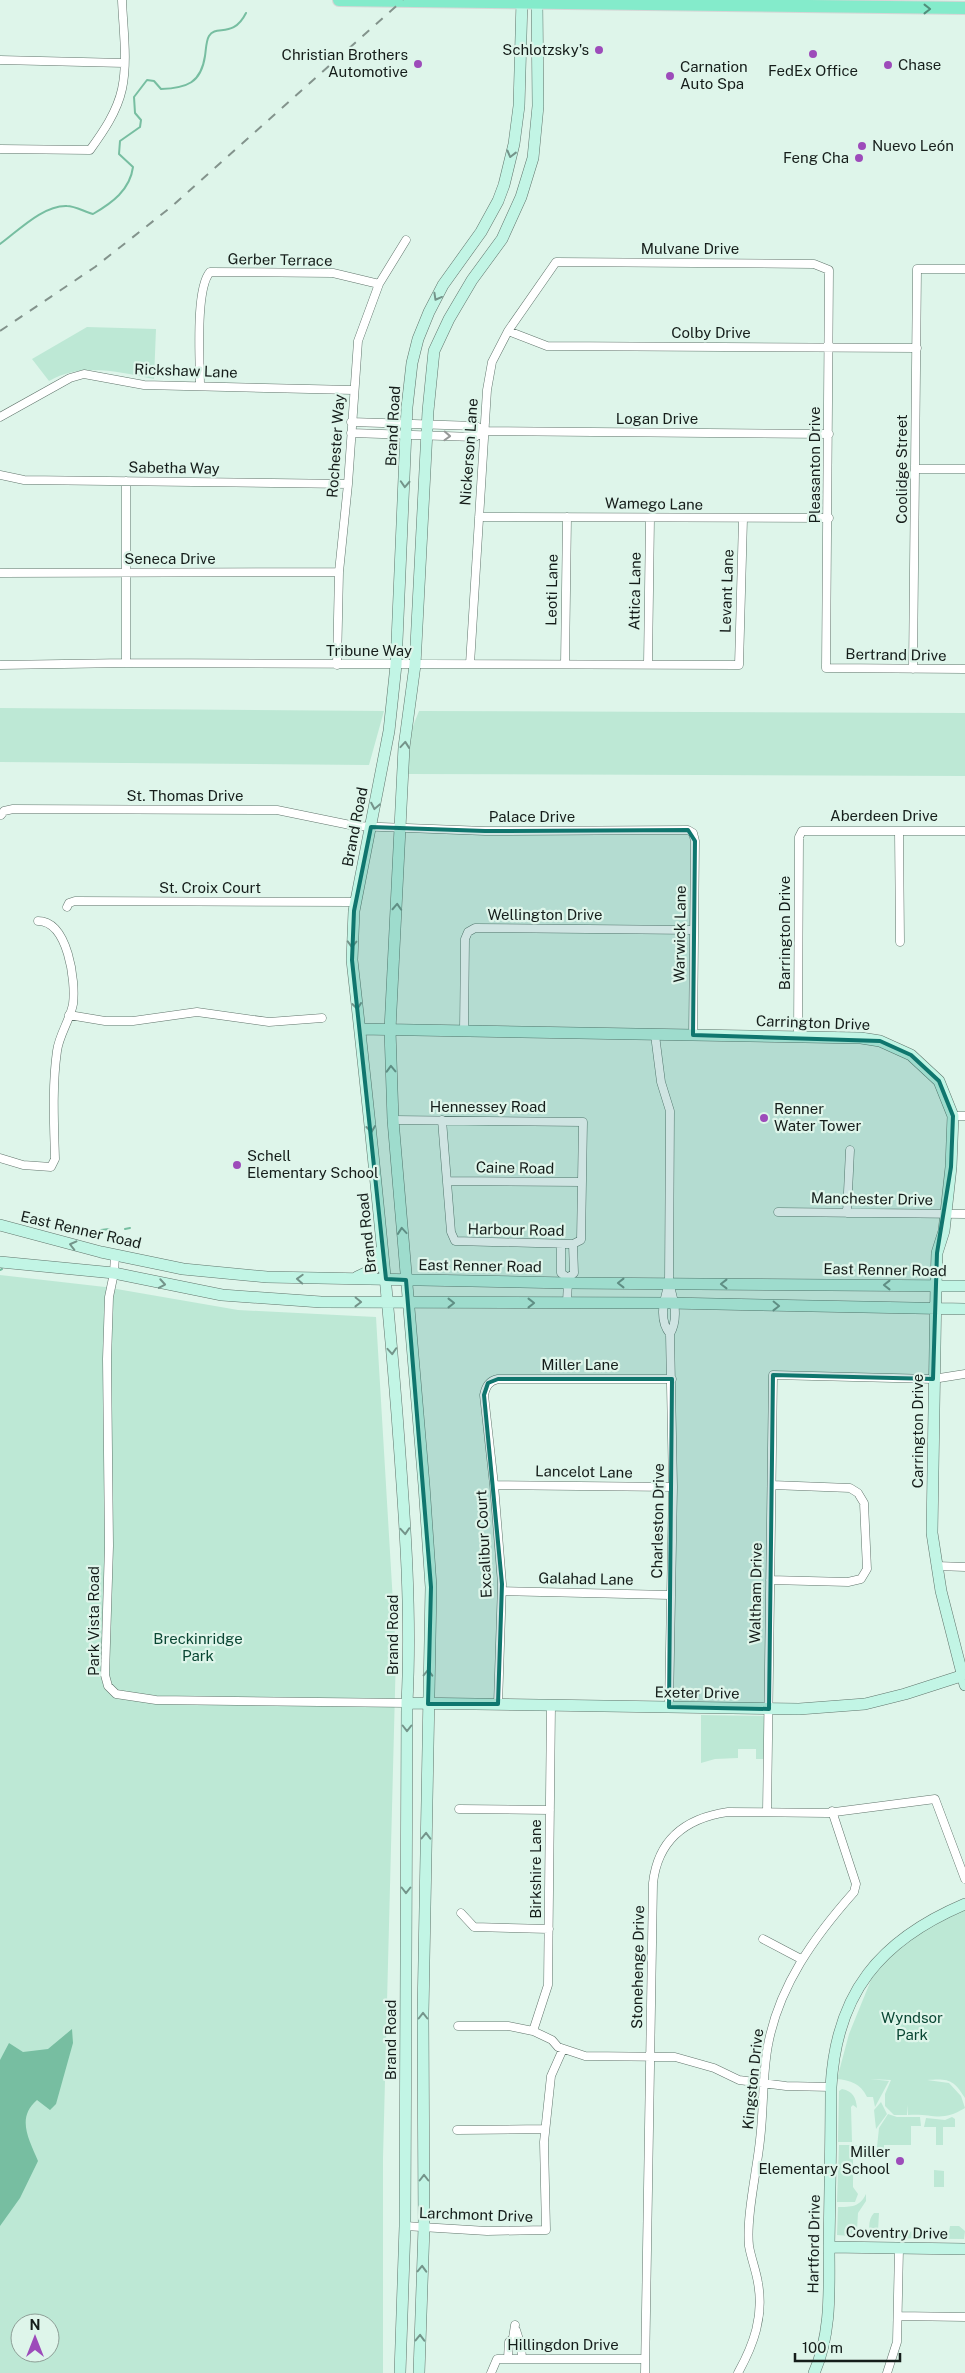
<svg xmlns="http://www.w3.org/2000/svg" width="965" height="2373" viewBox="0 0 965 2373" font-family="'Public Sans',sans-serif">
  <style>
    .green { fill: #bde8d5; fill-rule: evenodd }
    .water { fill: #77bea1 }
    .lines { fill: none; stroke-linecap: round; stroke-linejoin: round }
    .stream { stroke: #77bea1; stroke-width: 2 }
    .street-casing { stroke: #61756c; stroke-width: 9 }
    .secondary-casing { stroke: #61756c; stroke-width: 12 }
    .primary-casing { stroke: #d5d6d6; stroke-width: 14 }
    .street { stroke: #fff; stroke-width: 8 }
    .secondary { stroke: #c2f5e5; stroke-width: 11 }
    .primary { stroke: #84ebcb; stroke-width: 12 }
    .rail { stroke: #83938c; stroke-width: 2; stroke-dasharray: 9 9; stroke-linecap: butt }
    .oneway { stroke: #528e7b }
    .oneway2 { stroke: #74948a }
    .oneway3 { stroke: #969998 }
    .marked { fill: #0f766e; fill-opacity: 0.2; stroke: #0f766e; stroke-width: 4; stroke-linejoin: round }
    .poi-dot { fill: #9d4bba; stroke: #def5ea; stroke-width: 2 }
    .labels { text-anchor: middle; stroke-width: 4.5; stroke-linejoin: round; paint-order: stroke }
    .poi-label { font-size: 15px; fill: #151d1a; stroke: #def5ea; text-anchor: start }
    .street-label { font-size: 15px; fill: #151d1a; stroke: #def5ea }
    .park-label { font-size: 15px; fill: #094633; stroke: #def5ea }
  </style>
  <rect width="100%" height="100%" fill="#def5ea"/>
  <path class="green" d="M 87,327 L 156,329 L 154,379 C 118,372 82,362 49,381 L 32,359 Z
    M 0,708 L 384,711 L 369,765 L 0,762 Z
    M 419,711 L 965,713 L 965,776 L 407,774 L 409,736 Z
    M 0,1275 L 105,1287 L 238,1310 L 376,1317 L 396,1653 L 383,2158 L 383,2373 L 0,2373 ZM 20,2323 L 50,2323 L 50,2353 L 20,2353 Z
    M 701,1715 L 765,1716 L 765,1759 L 756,1759 L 756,1749 L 738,1749 L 738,1758 L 715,1759 L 701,1763 Z
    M 965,1909 L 965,2098 C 954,2080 949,2078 927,2080 L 949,2083 L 961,2096 L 965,2108 C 940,2123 934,2113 908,2115 L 907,2105 L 907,2115 L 894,2115 L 885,2106 L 885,2094 L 891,2080 L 870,2079 L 889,2081 L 875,2107 L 873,2097 L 867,2097 C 861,2084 850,2080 837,2079 L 849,2034 L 873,1975 L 895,1952 L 926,1928 Z
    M 842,2089 C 853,2091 856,2098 857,2108 L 853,2105 L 851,2107 L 852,2142 L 838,2142 L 839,2091 Z
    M 881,2102 L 887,2114 L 876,2129 L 874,2110 Z
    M 888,2114 L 897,2117 L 920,2117 L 921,2126 L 911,2126 L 911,2145 L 884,2145 L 884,2157 L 876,2157 L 879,2128 Z
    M 952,2117 L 955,2119 L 955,2127 L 943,2127 L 943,2145 L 936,2145 L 936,2127 L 924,2127 L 926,2118 L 945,2120 Z
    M 839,2145 L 857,2145 L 853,2151 L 853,2187 L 858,2194 L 855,2202 L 837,2202 Z
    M 934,2170 L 944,2171 L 944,2187 L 934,2187 Z
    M 866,2194 L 866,2201 L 858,2213 L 857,2230 L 850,2236 L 837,2235 L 838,2207 C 851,2207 860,2207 866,2194 Z
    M 874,2213 L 879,2213 L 878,2231 L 949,2232 L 950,2226 L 959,2226 L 965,2231 L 964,2239 L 872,2238 C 868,2231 868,2219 874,2213 Z"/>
  <path class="water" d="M 72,2029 L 73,2043 L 56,2104 L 50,2110 L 37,2100 C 16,2118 29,2139 38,2161 L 20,2198 L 0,2226 L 0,2060 L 9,2043 L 23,2052 L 48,2049 Z"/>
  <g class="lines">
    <path class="stream" d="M 0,244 C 18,231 43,205 67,206 C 75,206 85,212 93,214 C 112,203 130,190 133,167 L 119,154 L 120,141 L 140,127 L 141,120 L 135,113 L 134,97 L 147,80 L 154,81 L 161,89 C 187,88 201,83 205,56 C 206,50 206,41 209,36 C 216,24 233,39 246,13
      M 125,1229 L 130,1228
      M 92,1237 L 101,1230 L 109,1229
      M 0,1270 L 2,1269"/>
    <defs>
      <path id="street" d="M 0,60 L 124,63
        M 0,149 L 90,150 C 103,132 117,112 122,89 C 128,61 123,28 122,0
        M 508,331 L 547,346 L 917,348
        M 200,386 C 200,362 195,289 210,272 L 333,273 L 379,284
        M 0,417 L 70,378 L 84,374 L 144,385 L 353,390
        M 351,422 L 476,426 L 484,431 L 829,434
        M 351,433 L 475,437 L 484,431
        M 916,469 L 965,469
        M 0,475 L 24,480 L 348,484
        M 126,481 L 126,663
        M 479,517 L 829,518
        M 0,573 L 339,572
        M 470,664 L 487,390 L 492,362 L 508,331 L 556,262 L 814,264 L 829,270 L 826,668 L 965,669
        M 565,664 L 567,517
        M 648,664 L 650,518
        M 0,665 L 126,663 L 739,665 L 743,519
        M 337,665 L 339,572 L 348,484 L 358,341 L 379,284 L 406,240
        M 913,669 L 917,269 L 965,269
        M 1,815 L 4,811 L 13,809 L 277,810 L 355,826 L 485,831 L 688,830 L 693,833 L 695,841 L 693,1035
        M 899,831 L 900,942
        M 67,907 L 69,903 L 75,901 L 356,902
        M 69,1015 L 105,1021 L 133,1021 L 197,1012 L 269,1022 L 322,1018
        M 464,1031 L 465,939 L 468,932 L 475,928 L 693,930
        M 655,1035 L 661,1082 L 670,1111 L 669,1283 C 674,1300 679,1318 670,1334 L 673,1487 L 669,1707
        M 798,1037 L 799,837 L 802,831 L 965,831
        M 953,1116 L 965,1116
        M 393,1120 L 583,1122 L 581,1240 L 573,1244 L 455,1241 L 451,1232 L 442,1120
        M 0,1158 L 23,1165 L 51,1167 L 55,1159 C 54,1124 52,1086 57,1051 C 59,1035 70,1020 73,1004 C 76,981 68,921 38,921
        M 448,1181 L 582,1182
        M 778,1212 L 965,1214
        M 847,1213 L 850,1150
        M 561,1244 L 561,1273 L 568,1278
        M 115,1255 L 114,1273 L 109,1297 L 107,1359 L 109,1546 L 105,1675 L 108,1686 L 116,1694 L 156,1700 L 407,1703
        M 568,1278 L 574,1273 L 573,1244
        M 669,1283 C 664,1300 658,1319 670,1334
        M 567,1303 L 568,1280
        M 494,1485 L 673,1487
        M 937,1566 L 965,1567
        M 770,1580 L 848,1582 L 861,1579 L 867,1569 L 864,1503 L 858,1493 L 850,1488 L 772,1485
        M 502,1591 L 670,1595
        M 498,1704 L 502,1584 L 494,1485 L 484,1395 C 486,1386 489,1381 498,1379 L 672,1379
        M 459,1809 L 550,1810
        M 767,1812 L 773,1375 L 933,1379 L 965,1374
        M 461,1913 L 474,1927 L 549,1929
        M 763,1939 L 801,1959
        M 458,2026 L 508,2026 L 533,2031 L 552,2040 L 558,2047 L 585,2056 L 675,2057 L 714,2068 L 739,2080 L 786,2086 L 831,2087
        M 533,2031 L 548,1985 L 551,1705
        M 457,2130 L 545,2129
        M 405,2226 L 487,2231 L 546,2230 L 544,2142 L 551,2076 L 563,2049
        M 898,2316 L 965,2317
        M 516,2330 L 521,2346 L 522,2358
        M 508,2358 L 509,2342 L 513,2338 L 515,2325
        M 491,2373 L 497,2359 L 645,2359
        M 645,2373 L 653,1883 C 658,1839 686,1818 728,1812 L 827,1813 L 935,1799 L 965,1879
        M 738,2373 C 754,2344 764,2316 758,2283 C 756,2270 751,2258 749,2246 C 746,2217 757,2170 760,2140 C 764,2108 762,2077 768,2045 C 779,1986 814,1937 854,1892 L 856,1884 L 832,1811
        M 887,2373 L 897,2342 L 899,2249"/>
      <path id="secondary" d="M 360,1029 L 861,1038 L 880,1041 L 911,1055 L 939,1081 L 953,1116 L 951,1167 L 944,1231 L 937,1253 L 936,1285 L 932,1533 L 941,1591 L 965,1685
        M 0,1225 L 101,1252 L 183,1269 L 267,1277 L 569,1283 L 965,1286
        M 0,1262 L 114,1273 L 222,1295 L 321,1302 L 669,1303 L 965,1309
        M 357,1277 L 374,1269 L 381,1250
        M 407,1703 L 799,1709 L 865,1704 L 905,1694 L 961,1676
        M 829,2247 L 965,2249
        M 400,2373 L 405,2226 L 407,1703 C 412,1606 404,1510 397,1414 C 385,1262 369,1111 352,960 L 354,911 L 389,731 L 396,665 L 407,407 L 412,363 L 418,339 L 429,312 L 443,285 L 481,232 L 498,201 L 504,185 L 514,144 L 519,106 L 522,0
        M 419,2373 L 424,2227 L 423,2014 L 431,1587 L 424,1485 L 393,1120 L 390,1030 L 404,747 L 415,665 L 428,411 L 434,351 L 449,319 L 472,280 L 502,239 L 521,197 L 533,158 L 538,106 L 537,0
        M 814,2373 C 832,2333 829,2288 829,2245 C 830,2192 831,2140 831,2087 C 836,1993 880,1940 965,1904"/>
      <path id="primary" d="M 339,0 L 965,8"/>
    </defs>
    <use href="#street" class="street-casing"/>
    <use href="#secondary" class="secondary-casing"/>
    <use href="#primary" class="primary-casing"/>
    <use href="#street" class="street"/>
    <use href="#secondary" class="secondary"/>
    <use href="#primary" class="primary"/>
    <path class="rail" d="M 0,331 L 95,267 L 171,207 L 403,0"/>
  </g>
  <defs><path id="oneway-chevron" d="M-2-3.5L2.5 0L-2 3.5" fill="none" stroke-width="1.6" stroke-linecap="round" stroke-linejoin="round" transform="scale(1.25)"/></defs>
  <use class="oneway" href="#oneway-chevron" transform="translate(927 9)"/>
  <g class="oneway2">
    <use href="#oneway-chevron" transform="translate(511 154) rotate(104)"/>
    <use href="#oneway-chevron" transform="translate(437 297) rotate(119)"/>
    <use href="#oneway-chevron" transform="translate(405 484) rotate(93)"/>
    <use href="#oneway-chevron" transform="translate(405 745) rotate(-85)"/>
    <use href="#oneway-chevron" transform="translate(375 806) rotate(101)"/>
    <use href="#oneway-chevron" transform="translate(397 907) rotate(-87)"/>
    <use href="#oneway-chevron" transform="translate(352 944) rotate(92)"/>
    <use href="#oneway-chevron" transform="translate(357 1006) rotate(83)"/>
    <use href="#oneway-chevron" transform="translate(391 1069) rotate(-92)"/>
    <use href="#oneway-chevron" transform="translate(371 1129) rotate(84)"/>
    <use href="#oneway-chevron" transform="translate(402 1231) rotate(-95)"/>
    <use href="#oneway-chevron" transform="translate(73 1245) rotate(-166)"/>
    <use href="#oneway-chevron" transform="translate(300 1279) rotate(-177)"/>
    <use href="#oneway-chevron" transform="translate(621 1283) rotate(-180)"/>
    <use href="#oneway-chevron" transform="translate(162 1284) rotate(10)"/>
    <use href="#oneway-chevron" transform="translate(724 1284) rotate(-180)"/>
    <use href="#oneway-chevron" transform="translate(887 1285) rotate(-180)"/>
    <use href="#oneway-chevron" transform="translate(358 1302) rotate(1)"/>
    <use href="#oneway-chevron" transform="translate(451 1303)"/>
    <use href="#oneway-chevron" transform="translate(531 1303)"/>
    <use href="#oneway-chevron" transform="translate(776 1306) rotate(1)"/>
    <use href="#oneway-chevron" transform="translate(392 1351) rotate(86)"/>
    <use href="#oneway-chevron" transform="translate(405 1531) rotate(86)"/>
    <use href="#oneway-chevron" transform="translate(428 1673) rotate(-88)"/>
    <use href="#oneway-chevron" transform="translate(407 1728) rotate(90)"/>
    <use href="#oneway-chevron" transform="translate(426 1836) rotate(-89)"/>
    <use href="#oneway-chevron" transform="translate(406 1890) rotate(90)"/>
    <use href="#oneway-chevron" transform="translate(423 2016) rotate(-90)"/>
    <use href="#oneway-chevron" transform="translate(424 2178) rotate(-90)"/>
    <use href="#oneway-chevron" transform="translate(422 2269) rotate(-88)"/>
    <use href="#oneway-chevron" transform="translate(420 2338) rotate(-89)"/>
  </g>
  <use class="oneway3" href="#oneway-chevron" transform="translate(447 436) rotate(2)"/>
  <path class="marked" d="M 371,827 L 485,831 L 688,830 L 695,841 L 693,1035 L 880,1041 L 911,1055 L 939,1081 L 953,1116 L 951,1167 L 937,1253 L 933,1379 L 773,1375 L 769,1709 L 669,1707 L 672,1379 L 498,1379 L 488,1383 L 484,1395 L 502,1584 L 498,1704 L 428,1704 L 431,1587 L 406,1280 L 386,1279 L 352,960 L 354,911 Z"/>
  <g class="poi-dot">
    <circle cx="599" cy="50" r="5"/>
    <circle cx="813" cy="54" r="5"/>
    <circle cx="418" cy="64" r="5"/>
    <circle cx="888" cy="65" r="5"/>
    <circle cx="670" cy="76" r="5"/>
    <circle cx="862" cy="146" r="5"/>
    <circle cx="859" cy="158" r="5"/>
    <circle cx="764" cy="1118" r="5"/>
    <circle cx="237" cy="1165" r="5"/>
    <circle cx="900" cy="2161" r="5"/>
  </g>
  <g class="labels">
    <g class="poi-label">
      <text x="589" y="55" text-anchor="end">Schlotzsky's</text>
      <text x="408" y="60" text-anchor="end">Christian Brothers<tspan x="408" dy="17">Automotive</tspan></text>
      <text x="898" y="70">Chase</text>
      <text x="680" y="72">Carnation<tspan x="680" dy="17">Auto Spa</tspan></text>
      <text x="813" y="76" text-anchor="middle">FedEx Office</text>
      <text x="872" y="151">Nuevo León</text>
      <text x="849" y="163" text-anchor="end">Feng Cha</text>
      <text x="774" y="1114">Renner<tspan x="774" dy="17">Water Tower</tspan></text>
      <text x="247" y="1161">Schell<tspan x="247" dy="17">Elementary School</tspan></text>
      <text x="890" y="2157" text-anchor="end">Miller<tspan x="890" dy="17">Elementary School</tspan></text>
    </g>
    <g class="street-label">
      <text x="690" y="254">Mulvane Drive</text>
      <text transform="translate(280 260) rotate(1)" y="5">Gerber Terrace</text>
      <text x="711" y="338">Colby Drive</text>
      <text transform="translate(186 371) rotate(2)" y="5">Rickshaw Lane</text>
      <text x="657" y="424">Logan Drive</text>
      <text transform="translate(393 426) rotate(-87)" y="5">Brand Road</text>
      <text transform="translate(336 446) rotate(-86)" y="5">Rochester Way</text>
      <text transform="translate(469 452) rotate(-86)" y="5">Nickerson Lane</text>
      <text transform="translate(815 465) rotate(-90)" y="5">Pleasanton Drive</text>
      <text transform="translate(174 468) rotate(1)" y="5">Sabetha Way</text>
      <text transform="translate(902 469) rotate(-90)" y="5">Coolidge Street</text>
      <text transform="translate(654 504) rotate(1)" y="5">Wamego Lane</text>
      <text x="170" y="564">Seneca Drive</text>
      <text transform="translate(552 590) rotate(-89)" y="5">Leoti Lane</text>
      <text transform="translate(635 591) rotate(-89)" y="5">Attica Lane</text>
      <text transform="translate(727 591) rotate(-88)" y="5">Levant Lane</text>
      <text x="369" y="656">Tribune Way</text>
      <text transform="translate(896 655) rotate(1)" y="5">Bertrand Drive</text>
      <text x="185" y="801">St. Thomas Drive</text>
      <text x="884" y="821">Aberdeen Drive</text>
      <text x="532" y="822">Palace Drive</text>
      <text transform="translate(355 827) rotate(-79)" y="5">Brand Road</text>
      <text x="210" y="893">St. Croix Court</text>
      <text x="545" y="920">Wellington Drive</text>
      <text transform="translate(785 933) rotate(-90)" y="5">Barrington Drive</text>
      <text transform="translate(680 934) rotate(-89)" y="5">Warwick Lane</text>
      <text transform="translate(813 1023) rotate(2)" y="5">Carrington Drive</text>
      <text x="488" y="1112">Hennessey Road</text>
      <text transform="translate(515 1168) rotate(1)" y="5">Caine Road</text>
      <text transform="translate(872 1199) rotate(1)" y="5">Manchester Drive</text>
      <text transform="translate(81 1230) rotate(13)" y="5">East Renner Road</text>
      <text transform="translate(516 1230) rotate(1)" y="5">Harbour Road</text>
      <text transform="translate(367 1233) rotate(-96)" y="5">Brand Road</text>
      <text transform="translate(480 1266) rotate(1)" y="5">East Renner Road</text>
      <text transform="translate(885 1270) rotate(1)" y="5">East Renner Road</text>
      <text x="580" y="1370">Miller Lane</text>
      <text transform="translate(918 1431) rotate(-90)" y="5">Carrington Drive</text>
      <text transform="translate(584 1472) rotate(1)" y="5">Lancelot Lane</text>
      <text transform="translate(658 1521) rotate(-89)" y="5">Charleston Drive</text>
      <text transform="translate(484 1544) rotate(-93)" y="5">Excalibur Court</text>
      <text transform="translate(586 1579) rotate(1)" y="5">Galahad Lane</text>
      <text transform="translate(756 1593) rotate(-89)" y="5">Waltham Drive</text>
      <text transform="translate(94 1621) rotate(-90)" y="5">Park Vista Road</text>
      <text transform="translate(393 1635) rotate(-90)" y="5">Brand Road</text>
      <text transform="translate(697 1693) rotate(1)" y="5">Exeter Drive</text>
      <text transform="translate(536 1869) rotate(-90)" y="5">Birkshire Lane</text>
      <text transform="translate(638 1967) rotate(-89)" y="5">Stonehenge Drive</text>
      <text transform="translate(391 2040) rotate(-90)" y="5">Brand Road</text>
      <text transform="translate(753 2079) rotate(-84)" y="5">Kingston Drive</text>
      <text transform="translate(476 2215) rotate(2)" y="5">Larchmont Drive</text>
      <text transform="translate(897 2233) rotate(1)" y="5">Coventry Drive</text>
      <text transform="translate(814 2244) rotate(-89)" y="5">Hartford Drive</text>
      <text x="563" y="2350">Hillingdon Drive</text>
    </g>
    <g class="park-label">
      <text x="198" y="1644">Breckinridge<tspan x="198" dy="17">Park</tspan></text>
      <text x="912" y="2023">Wyndsor<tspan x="912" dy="17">Park</tspan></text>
    </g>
  </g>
  <g transform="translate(35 2338)"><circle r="24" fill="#def5ea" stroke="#8e9f97"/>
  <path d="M0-4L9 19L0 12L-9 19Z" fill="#9d4bba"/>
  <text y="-8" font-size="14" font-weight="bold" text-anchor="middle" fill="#151d1a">N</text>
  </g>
  <path d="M795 2353v8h105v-8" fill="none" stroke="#151d1a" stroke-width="2.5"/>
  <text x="802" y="2353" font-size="15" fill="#151d1a" stroke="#def5ea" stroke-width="4" paint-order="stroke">100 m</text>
</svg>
